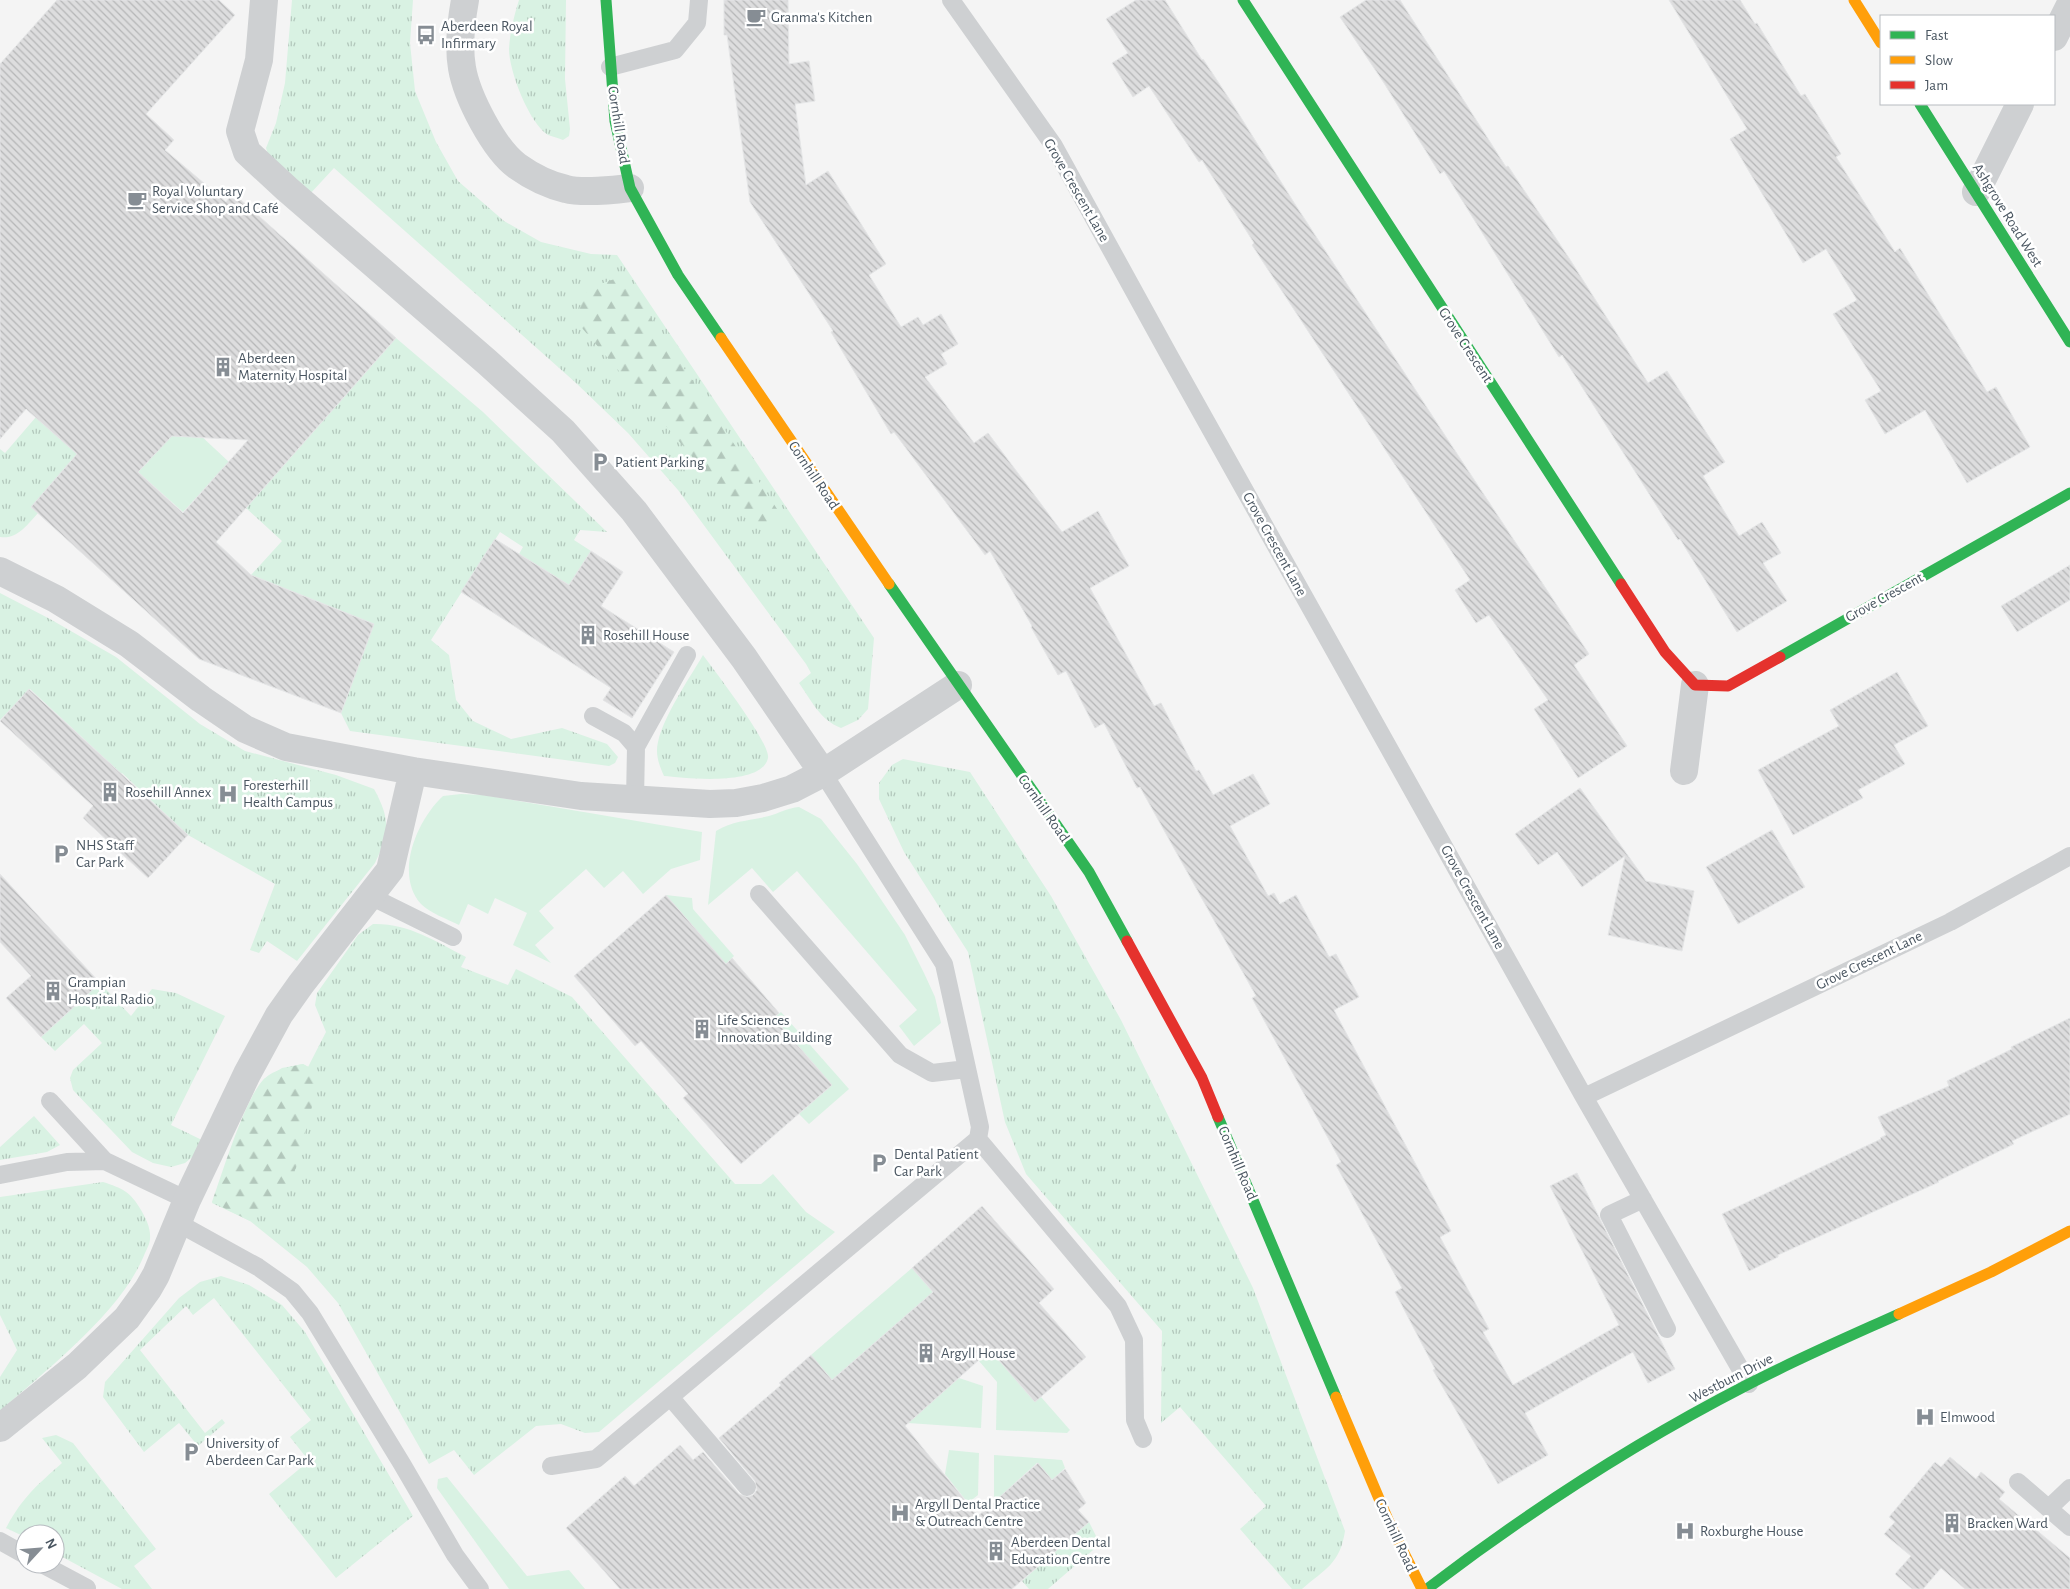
<svg xmlns="http://www.w3.org/2000/svg" width="2070" height="1589" viewBox="0 0 2070 1589" font-family="'Alegreya Sans',sans-serif">
  <style>
    .grass { fill: url(#grass-tufts) }
    .forest { fill: url(#forest-firs) }
    .garden { fill: #d9f2e3 }
    .building { fill: url(#building-back-hatch); stroke: #e5e6e7; fill-rule: evenodd }
    .lines { fill: none; stroke-linecap: round; stroke-linejoin: round }
    .lane { stroke: #ced0d2; stroke-width: 18 }
    .street { stroke: #ced0d2; stroke-width: 28 }
    .fast { stroke: #30b455; stroke-width: 11 }
    .slow { stroke: #ff9f0a; stroke-width: 11 }
    .jam { stroke: #e5322d; stroke-width: 11 }
    .labels { text-anchor: middle; stroke-width: 5; stroke-linejoin: round; paint-order: stroke }
    .poi-label { font-size: 15px; fill: #4a5661; stroke: #fff; text-anchor: start }
    .street-label { font-size: 15px; fill: #4a5661; stroke: #fff }
  </style>
  <defs>
    <pattern id="grass-tufts" width="24" height="20" patternUnits="userSpaceOnUse" patternTransform="scale(1.25)"><rect width="24" height="20" fill="#d9f2e3"/><path d="M3 7l-1-3M5 7V3M7 7l1-3M15 17l-1-3M17 17v-4M19 17l1-3" fill="none" stroke="#b2c7bb"/></pattern>
    <pattern id="forest-firs" width="22" height="20" patternUnits="userSpaceOnUse" patternTransform="scale(1.25)"><rect width="22" height="20" fill="#d9f2e3"/><path d="M5 1l3.5 6h-7zM16 11l3.5 6h-7z" fill="#b2c7bb"/></pattern>
    <pattern id="building-back-hatch" width="6" height="6" patternUnits="userSpaceOnUse" patternTransform="scale(1.25)"><rect width="6" height="6" fill="#ddddde"/><path d="M-1 5l2 2M0 0l6 6M5-1l2 2" fill="none" stroke="#b5b6b7"/></pattern>
  </defs>
  <rect width="100%" height="100%" fill="#f4f4f4"/>
  <path class="grass" d="M 292,0 L 413,0 L 410,43 L 415,91 L 436,142 L 458,181 L 504,221 L 541,242 L 591,254 L 617,255 L 874,638 L 868,709 L 858,720 L 841,728 C 820,720 811,700 799,683 L 811,673 L 806,664 L 678,490 L 628,433 L 576,383 L 334,168 L 309,195 L 269,157 L 266,148 L 276,123 L 285,83 Z
    M 519,0 L 566,0 L 565,79 L 570,129 L 569,136 L 563,140 C 559,138 553,137 548,135 C 529,123 509,71 509,49 C 510,32 514,16 519,0 Z
    M 396,338 L 483,412 L 607,532 L 580,530 L 574,540 L 591,551 L 569,585 L 519,554 L 523,547 L 500,532 L 431,640 L 449,655 L 456,700 L 473,721 L 511,739 L 562,728 L 607,744 L 618,757 L 615,763 L 609,766 L 350,731 L 341,713 L 374,624 L 251,575 L 282,541 L 246,508 Z
    M 36,417 L 77,454 L 32,506 L 38,513 C 28,524 17,540 0,537 L 0,449 L 5,453 Z
    M 0,593 L 50,619 L 116,657 L 200,724 L 245,751 L 336,775 L 374,789 C 390,818 390,832 375,863 L 297,961 L 267,941 L 259,953 L 250,950 L 275,884 L 188,835 L 122,773 L 117,778 L 112,765 L 30,689 L 0,720 Z
    M 703,655 C 714,670 771,744 768,758 C 762,787 685,778 664,776 C 659,765 655,754 658,742 C 664,715 689,679 703,655 Z
    M 903,759 L 970,772 L 1051,896 L 1121,1020 L 1253,1288 L 1345,1531 C 1340,1564 1325,1569 1302,1589 L 1292,1589 L 1240,1529 L 1266,1506 L 1180,1407 L 1161,1423 L 1162,1331 L 1026,1174 L 1005,1122 L 968,952 L 904,852 L 879,799 L 879,783 L 892,765 Z
    M 373,924 C 408,923 435,941 466,957 L 461,967 L 508,985 L 516,969 L 572,997 L 735,1184 L 761,1184 L 773,1174 L 806,1212 L 835,1232 L 599,1432 L 585,1433 L 561,1424 L 536,1426 L 474,1475 L 454,1450 L 429,1464 L 338,1303 L 307,1267 L 250,1221 L 212,1203 L 253,1095 L 264,1079 L 282,1068 L 303,1064 L 308,1067 L 326,1032 L 315,1005 L 317,993 L 358,935 Z
    M 100,983 L 131,1016 L 152,989 L 176,993 L 225,1016 L 171,1125 L 202,1140 L 196,1154 L 185,1163 L 171,1167 L 153,1163 L 132,1152 L 73,1090 L 70,1078 L 73,1070 L 102,1043 L 84,1024 L 55,1051 L 41,1037 Z
    M 34,1116 L 60,1145 L 47,1152 L 0,1160 L 0,1147 Z
    M 103,1182 C 122,1188 131,1192 141,1210 C 146,1219 151,1228 150,1239 C 150,1243 147,1249 145,1253 C 122,1312 47,1369 0,1411 L 0,1377 L 17,1350 L 0,1315 L 0,1197 Z
    M 221,1276 L 249,1285 L 282,1305 L 305,1332 L 413,1516 L 336,1578 L 269,1494 L 309,1461 L 290,1437 L 311,1420 L 214,1298 L 193,1315 L 186,1306 L 140,1350 L 205,1433 L 222,1419 L 225,1423 L 198,1446 L 179,1423 L 144,1452 L 103,1397 L 105,1382 L 179,1298 L 200,1282 Z
    M 56,1435 L 73,1443 L 156,1549 L 134,1566 L 152,1589 L 122,1589 L 55,1553 L 55,1534 L 25,1534 L 25,1537 L 6,1528 C 22,1498 37,1485 62,1463 L 42,1438 Z
    M 1089,1522 L 1100,1544 L 1048,1589 L 1029,1589 L 1022,1581 Z"/>
  <path class="forest" d="M 623,276 L 785,521 L 768,528 L 744,517 L 582,328 L 579,309 L 589,288 Z
    M 303,1064 L 326,1076 L 315,1095 L 296,1168 L 275,1204 L 250,1221 L 212,1202 C 222,1174 245,1098 264,1079 C 275,1069 289,1067 303,1064 Z"/>
  <path class="garden" d="M 154,393 L 185,436 L 192,437 L 199,434 L 229,462 L 183,512 L 138,472 L 149,461 Z
    M 461,794 L 483,795 L 702,832 L 700,860 L 671,869 L 643,894 L 623,871 L 604,888 L 586,869 L 539,911 L 554,928 L 535,945 L 551,963 L 513,945 L 527,913 L 495,898 L 488,914 L 468,904 L 459,925 C 447,919 430,913 421,904 C 394,874 417,820 443,796 Z
    M 799,807 L 821,819 L 857,864 L 882,901 L 905,935 L 924,973 L 935,997 L 941,1023 L 914,1046 L 899,1026 L 917,1010 L 797,871 L 773,892 L 752,868 L 708,905 L 716,831 C 734,820 749,821 769,816 C 780,813 787,808 799,807 Z
    M 666,895 L 692,898 L 693,909 L 734,956 L 726,964 Z
    M 781,1012 L 849,1089 L 809,1124 L 799,1114 L 832,1085 L 774,1018 Z
    M 912,1268 L 933,1292 L 810,1399 L 811,1355 Z
    M 991,1351 L 1035,1402 L 1041,1397 L 1070,1430 L 1067,1433 L 996,1430 L 997,1382 L 979,1361 Z
    M 959,1378 L 983,1386 L 981,1428 L 908,1423 Z
    M 949,1450 L 979,1453 L 978,1495 L 968,1503 L 945,1474 Z
    M 994,1455 L 1062,1460 L 1065,1468 L 1052,1480 L 1037,1463 L 994,1502 Z
    M 447,1477 L 527,1576 L 569,1570 L 585,1589 L 509,1589 L 437,1488 L 438,1479 Z"/>
  <path class="building" d="M 57,0 L 219,0 L 235,15 L 146,114 L 174,140 L 165,150 L 226,202 L 233,193 L 396,338 L 216,542 L 251,575 L 374,624 L 341,713 L 199,659 L 31,507 L 77,454 L 26,409 L 0,439 L 0,64 ZM 172,436 L 248,440 L 183,513 L 138,472 Z
    M 724,0 L 788,0 L 789,64 L 809,61 L 815,101 L 795,104 L 806,185 L 828,171 L 886,264 L 869,275 L 901,327 L 918,317 L 923,325 L 941,314 L 958,344 L 941,354 L 947,364 L 925,377 L 974,443 L 988,433 L 1062,532 L 1098,511 L 1129,566 L 1090,588 L 1154,706 L 1161,703 L 1196,771 L 1199,770 L 1213,795 L 1253,774 L 1270,804 L 1230,826 L 1268,896 L 1274,893 L 1280,904 L 1296,895 L 1329,957 L 1336,954 L 1359,997 L 1334,1010 L 1451,1231 L 1440,1237 L 1489,1329 L 1483,1332 L 1513,1385 L 1619,1325 L 1550,1186 L 1577,1173 L 1675,1369 L 1648,1383 L 1633,1352 L 1525,1413 L 1548,1455 L 1498,1484 L 1433,1370 L 1435,1369 L 1395,1292 L 1402,1288 L 1336,1165 L 1341,1162 L 1252,998 L 1256,996 L 1140,787 L 1137,788 L 1104,723 L 1095,728 L 1066,671 L 1058,675 L 1031,627 L 1032,626 L 990,551 L 985,555 L 894,432 L 891,434 L 831,332 L 833,331 L 750,202 L 727,35 L 724,35 Z
    M 1136,0 L 1165,0 L 1202,60 L 1203,59 L 1230,100 L 1293,201 L 1448,440 L 1589,654 L 1574,665 L 1627,746 L 1578,778 L 1534,709 L 1548,700 L 1489,615 L 1476,623 L 1455,590 L 1470,580 L 1252,245 L 1254,243 L 1202,160 L 1199,162 L 1149,86 L 1133,97 L 1112,63 L 1128,53 L 1106,19 Z
    M 1366,0 L 1400,0 L 1506,167 L 1508,166 L 1569,258 L 1648,383 L 1667,371 L 1725,462 L 1703,476 L 1739,536 L 1762,522 L 1781,553 L 1763,563 L 1787,601 L 1737,632 L 1680,539 L 1678,540 L 1562,355 L 1559,357 L 1444,171 L 1440,174 L 1384,83 L 1340,17 Z
    M 1669,0 L 1740,0 L 1755,24 L 1757,23 L 1801,96 L 1805,94 L 1841,154 L 1836,157 L 1895,252 L 1900,248 L 1987,392 L 1996,387 L 2030,447 L 1967,483 L 1925,410 L 1885,434 L 1865,400 L 1881,391 L 1833,314 L 1857,300 L 1826,249 L 1803,263 L 1730,139 L 1747,129 Z
    M 495,539 L 569,585 L 591,551 L 623,572 L 601,606 L 674,652 L 632,718 L 603,700 L 611,688 L 461,592 Z
    M 2070,565 L 2070,600 L 2017,632 L 2001,606 Z
    M 1897,672 L 1928,726 L 1894,745 L 1905,764 L 1858,790 L 1863,798 L 1793,835 L 1758,770 L 1839,726 L 1830,710 Z
    M 29,689 L 188,835 L 148,878 L 83,818 L 93,806 L 0,721 Z
    M 1580,788 L 1646,881 L 1694,891 L 1682,951 L 1608,935 L 1625,856 L 1582,887 L 1557,852 L 1538,865 L 1515,834 Z
    M 1772,830 L 1805,887 L 1738,924 L 1706,867 Z
    M 0,874 L 100,983 L 41,1037 L 6,998 L 31,976 L 0,942 Z
    M 666,895 L 726,964 L 732,958 L 779,1013 L 774,1018 L 832,1085 L 741,1164 L 683,1098 L 688,1094 L 641,1041 L 635,1046 L 574,976 Z
    M 2070,1018 L 2070,1114 L 2012,1141 L 2014,1144 L 1938,1181 L 1939,1182 L 1778,1255 L 1778,1257 L 1749,1271 L 1722,1214 L 1881,1139 L 1880,1138 L 1886,1135 L 1878,1117 L 1949,1086 L 1947,1081 L 2012,1049 L 2011,1047 Z
    M 982,1206 L 1054,1289 L 1039,1303 L 1086,1357 L 1035,1402 L 990,1350 L 905,1426 L 978,1516 L 1038,1463 L 1052,1480 L 1065,1469 L 1086,1503 L 1078,1510 L 1089,1522 L 1012,1589 L 620,1589 L 566,1528 L 625,1476 L 634,1486 L 680,1445 L 693,1460 L 703,1452 L 739,1494 L 748,1497 L 753,1495 L 757,1490 L 755,1481 L 719,1438 L 781,1385 L 779,1383 L 811,1355 L 832,1380 L 933,1292 L 912,1268 Z
    M 1950,1457 L 1976,1479 L 1981,1472 L 2005,1492 L 1999,1499 L 2070,1558 L 2070,1589 L 1965,1589 L 1941,1568 L 1923,1589 L 1912,1589 L 1895,1574 L 1911,1556 L 1884,1534 L 1895,1522 L 1889,1517 L 1935,1462 L 1941,1467 Z"/>
  <g class="lines">
    <path class="lane" d="M 951,0 L 1054,146 L 1169,355 L 1584,1097 L 1749,1384
      M 610,67 L 675,50 L 697,23 L 699,0
      M 593,716 L 624,733 L 636,747 L 635,800
      M 636,747 L 687,655
      M 823,773 L 944,964 L 980,1127 L 978,1139 L 1118,1306 L 1134,1340 L 1135,1420 L 1143,1439
      M 759,894 L 900,1055 L 932,1073 L 967,1069
      M 370,896 L 453,937
      M 1584,1097 L 1950,922 L 2070,856
      M 50,1101 L 105,1161
      M 0,1175 L 67,1162 L 105,1161 L 187,1200
      M 1643,1199 L 1609,1215 L 1667,1329
      M 178,1223 L 258,1267 L 292,1291 L 310,1313 L 402,1464 L 455,1555 L 480,1589
      M 671,1398 L 747,1487
      M 551,1466 L 596,1459 L 978,1139
      M 2018,1482 L 2070,1527
      M 2049,1508 L 2070,1488
      M 0,1541 L 25,1555
      M 42,1564 L 87,1588"/>
    <path class="street" d="M 264,0 L 259,60 L 240,131 L 247,152 L 287,189 L 487,362 L 563,431 L 634,511 L 744,658 L 823,773
      M 465,0 C 461,22 458,45 462,68 C 467,97 494,149 517,166 C 531,176 549,185 566,189 C 581,193 614,190 630,188
      M 2054,37 L 2070,5
      M 1976,192 L 2020,104
      M 0,571 L 56,599 L 129,644 L 201,699 L 245,729 L 286,747 L 413,771 L 581,796 L 710,804 L 736,803 L 763,798 L 792,789 L 823,773 L 958,685
      M 1684,771 L 1695,685
      M 0,1428 L 77,1366 L 127,1318 L 148,1289 L 156,1275 L 187,1200 L 247,1074 L 279,1015 L 301,984 L 390,870 L 413,771"/>
    <path class="fast" d="M 606,0 L 615,121 L 630,188 L 678,275 L 721,338
      M 1243,0 L 1621,584
      M 1920,104 L 2070,342
      M 889,584 L 1089,872 L 1127,941
      M 1780,657 L 2070,493
      M 1218,1117 L 1336,1397
      M 1427,1589 C 1528,1512 1634,1443 1747,1385 C 1797,1359 1848,1337 1899,1314"/>
    <path class="slow" d="M 1854,0 L 1881,43
      M 721,338 L 889,584
      M 1899,1314 L 1991,1272 L 2070,1231
      M 1336,1397 L 1391,1527 L 1422,1589"/>
    <path class="jam" d="M 1621,584 L 1665,652 L 1695,685 L 1728,686 L 1780,657
      M 1127,941 L 1202,1078 L 1218,1117"/>
  </g>
  <defs>
    <symbol id="cafe-bare" viewBox="-9 -9 18 18"><path d="M-5.5-4.5H6V0H3Q3 3.5 0 3.5H-2.5Q-5.5 3.5-5.5 0ZM3-3.2v2h1.7v-2ZM-6 4.5H4V6H-6Z" fill="#868d94" stroke="#fff" stroke-width="2.5" paint-order="stroke"/></symbol>
    <symbol id="bus-bare" viewBox="-9 -9 18 18"><path d="M-5-6H5V4H4V6H2V4H-2V6H-4V4H-5ZM-3.5-4V0h7V-4ZM-3.5 1.2v1.5H-2V1.2ZM2 1.2v1.5H3.5V1.2Z" fill="#868d94" stroke="#fff" stroke-width="2.5" paint-order="stroke"/></symbol>
    <symbol id="building-bare" viewBox="-9 -9 18 18"><path d="M-4-6H4V6H1V3H-1V6H-4ZM-2.5-4.3h1.7v1.8h-1.7ZM.8-4.3h1.7v1.8H.8ZM-2.5-1h1.7V.8h-1.7ZM.8-1h1.7V.8H.8Z" fill="#868d94" stroke="#fff" stroke-width="2.5" paint-order="stroke"/></symbol>
    <symbol id="parking-bare" viewBox="-9 -9 18 18"><path d="M-3.5-5.5H1a3.5 3.5 0 0 1 0 7H-1V5.5H-3.5ZM-1-3.4V-.6H.8a1.4 1.4 0 0 0 0-2.8Z" fill="#868d94" stroke="#fff" stroke-width="2.5" paint-order="stroke"/></symbol>
    <symbol id="hospital-bare" viewBox="-9 -9 18 18"><path d="M-5-5h3v3.5h4V-5h3V5h-3V1.5h-4V5h-3Z" fill="#868d94" stroke="#fff" stroke-width="2.5" paint-order="stroke"/></symbol>
  </defs>
  <g fill-rule="evenodd">
    <use href="#cafe-bare" x="742" y="3" width="28" height="28"/>
    <use href="#bus-bare" x="412" y="21" width="28" height="28"/>
    <use href="#cafe-bare" x="123" y="186" width="28" height="28"/>
    <use href="#building-bare" x="209" y="353" width="28" height="28"/>
    <use href="#parking-bare" x="586" y="448" width="28" height="28"/>
    <use href="#building-bare" x="574" y="621" width="28" height="28"/>
    <use href="#building-bare" x="96" y="778" width="28" height="28"/>
    <use href="#hospital-bare" x="214" y="780" width="28" height="28"/>
    <use href="#parking-bare" x="47" y="840" width="28" height="28"/>
    <use href="#building-bare" x="39" y="977" width="28" height="28"/>
    <use href="#building-bare" x="688" y="1015" width="28" height="28"/>
    <use href="#parking-bare" x="865" y="1149" width="28" height="28"/>
    <use href="#building-bare" x="912" y="1339" width="28" height="28"/>
    <use href="#hospital-bare" x="1911" y="1403" width="28" height="28"/>
    <use href="#parking-bare" x="177" y="1438" width="28" height="28"/>
    <use href="#hospital-bare" x="886" y="1499" width="28" height="28"/>
    <use href="#building-bare" x="1938" y="1509" width="28" height="28"/>
    <use href="#hospital-bare" x="1671" y="1517" width="28" height="28"/>
    <use href="#building-bare" x="982" y="1537" width="28" height="28"/>
  </g>
  <g class="labels">
    <g class="poi-label">
      <text x="771" y="22">Granma's Kitchen</text>
      <text x="441" y="31">Aberdeen Royal<tspan x="441" dy="17">Infirmary</tspan></text>
      <text x="152" y="196">Royal Voluntary<tspan x="152" dy="17">Service Shop and Café</tspan></text>
      <text x="238" y="363">Aberdeen<tspan x="238" dy="17">Maternity Hospital</tspan></text>
      <text x="615" y="467">Patient Parking</text>
      <text x="603" y="640">Rosehill House</text>
      <text x="243" y="790">Foresterhill<tspan x="243" dy="17">Health Campus</tspan></text>
      <text x="125" y="797">Rosehill Annex</text>
      <text x="76" y="850">NHS Staff<tspan x="76" dy="17">Car Park</tspan></text>
      <text x="68" y="987">Grampian<tspan x="68" dy="17">Hospital Radio</tspan></text>
      <text x="717" y="1025">Life Sciences<tspan x="717" dy="17">Innovation Building</tspan></text>
      <text x="894" y="1159">Dental Patient<tspan x="894" dy="17">Car Park</tspan></text>
      <text x="941" y="1358">Argyll House</text>
      <text x="1940" y="1422">Elmwood</text>
      <text x="206" y="1448">University of<tspan x="206" dy="17">Aberdeen Car Park</tspan></text>
      <text x="915" y="1509">Argyll Dental Practice<tspan x="915" dy="17">&amp; Outreach Centre</tspan></text>
      <text x="1967" y="1528">Bracken Ward</text>
      <text x="1700" y="1536">Roxburghe House</text>
      <text x="1011" y="1547">Aberdeen Dental<tspan x="1011" dy="17">Education Centre</tspan></text>
    </g>
    <g class="street-label">
      <text transform="translate(619 125) rotate(81)" y="5">Cornhill Road</text>
      <text transform="translate(1077 190) rotate(60)" y="5">Grove Crescent Lane</text>
      <text transform="translate(2008 215) rotate(58)" y="5">Ashgrove Road West</text>
      <text transform="translate(1466 345) rotate(57)" y="5">Grove Crescent</text>
      <text transform="translate(814 475) rotate(56)" y="5">Cornhill Road</text>
      <text transform="translate(1275 544) rotate(61)" y="5">Grove Crescent Lane</text>
      <text transform="translate(1884 597) rotate(-29)" y="5">Grove Crescent</text>
      <text transform="translate(1044 808) rotate(55)" y="5">Cornhill Road</text>
      <text transform="translate(1473 897) rotate(61)" y="5">Grove Crescent Lane</text>
      <text transform="translate(1869 960) rotate(-26)" y="5">Grove Crescent Lane</text>
      <text transform="translate(1238 1163) rotate(67)" y="5">Cornhill Road</text>
      <text transform="translate(1731 1378) rotate(-27)" y="5">Westburn Drive</text>
      <text transform="translate(1396 1535) rotate(65)" y="5">Cornhill Road</text>
    </g>
  </g>
  <rect x="1880" y="15" width="175" height="90" fill="#ffffff" stroke="#b7bbc0"/>
  <rect x="1890" y="31" width="25" height="8" fill="#30b455" stroke="#b7bbc0"/>
  <text x="1925" y="40" font-size="15" fill="#4a5661">Fast</text>
  <rect x="1890" y="56" width="25" height="8" fill="#ff9f0a" stroke="#b7bbc0"/>
  <text x="1925" y="65" font-size="15" fill="#4a5661">Slow</text>
  <rect x="1890" y="81" width="25" height="8" fill="#e5322d" stroke="#b7bbc0"/>
  <text x="1925" y="90" font-size="15" fill="#4a5661">Jam</text>
  <g transform="translate(40 1549) rotate(64)"><circle r="24" fill="#ffffff" stroke="#b7bbc0"/>
  <path d="M0-4L9 19L0 12L-9 19Z" fill="#868d94"/>
  <text y="-8" font-size="14" font-weight="bold" text-anchor="middle" fill="#4a5661">N</text>
  </g>
</svg>
